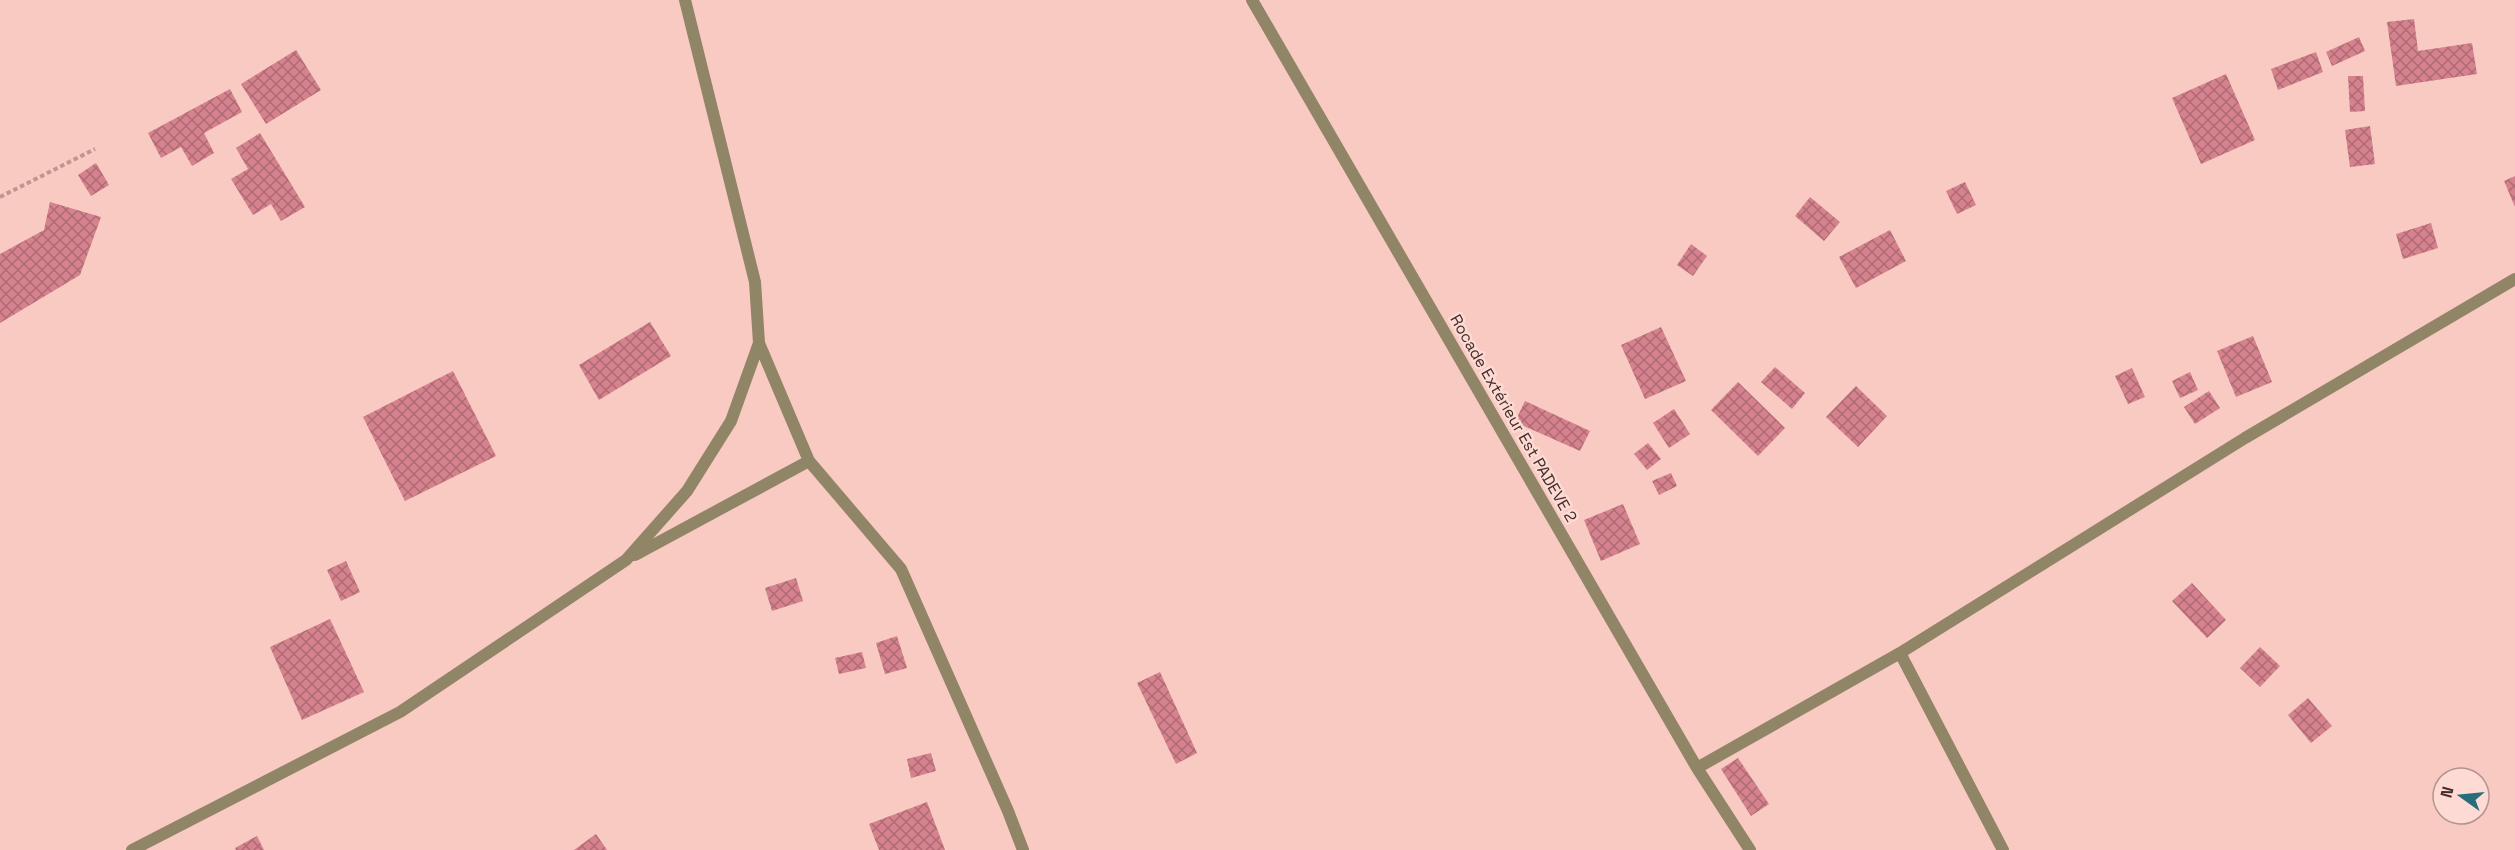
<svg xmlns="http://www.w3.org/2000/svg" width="2515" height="850" viewBox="0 0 2515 850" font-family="'Space Grotesk',sans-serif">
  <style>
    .building { fill: url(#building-cross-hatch) }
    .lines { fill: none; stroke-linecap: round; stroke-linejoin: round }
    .path { stroke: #be9790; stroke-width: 4; stroke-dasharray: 4.5 3; stroke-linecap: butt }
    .minor { stroke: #908566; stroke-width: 12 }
    .labels { text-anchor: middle; stroke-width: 5; stroke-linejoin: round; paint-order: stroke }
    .street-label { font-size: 16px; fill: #432c28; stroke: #fddad3 }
  </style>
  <defs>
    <pattern id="building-cross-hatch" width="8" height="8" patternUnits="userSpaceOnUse" patternTransform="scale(1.5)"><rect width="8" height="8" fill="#d5828e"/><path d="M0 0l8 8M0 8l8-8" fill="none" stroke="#ae6b74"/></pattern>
  </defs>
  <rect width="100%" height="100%" fill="#f8cac1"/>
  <path class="building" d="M 2414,19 L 2418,51 L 2472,43 L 2477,74 L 2396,86 L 2387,22 Z
    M 2359,37 L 2365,51 L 2332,66 L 2326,52 Z
    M 296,50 L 321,90 L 266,124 L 241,84 Z
    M 2316,52 L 2323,72 L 2278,90 L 2271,69 Z
    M 2226,74 L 2255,140 L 2201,164 L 2172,98 Z
    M 2348,76 L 2363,76 L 2365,111 L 2350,112 Z
    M 230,89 L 242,112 L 204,133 L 214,153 L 192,166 L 181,147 L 161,158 L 148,133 Z
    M 2370,126 L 2375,164 L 2350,167 L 2345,130 Z
    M 260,133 L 305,207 L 281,221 L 271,204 L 253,215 L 231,179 L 248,169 L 236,148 Z
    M 96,163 L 109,185 L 91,196 L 78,175 Z
    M 2515,176 L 2515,207 L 2504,181 Z
    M 1965,182 L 1976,205 L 1957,214 L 1946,191 Z
    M 1810,197 L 1840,222 L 1824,241 L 1795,216 Z
    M 50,202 L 101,217 L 80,275 L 0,323 L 0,254 L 44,230 Z
    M 2431,223 L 2438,248 L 2403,259 L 2396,234 Z
    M 1890,230 L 1906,261 L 1856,288 L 1839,257 Z
    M 1691,244 L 1707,256 L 1693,276 L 1677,265 Z
    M 650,322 L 671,356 L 599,400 L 579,365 Z
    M 1661,327 L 1686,381 L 1645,399 L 1621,345 Z
    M 2253,336 L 2272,382 L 2236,397 L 2217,351 Z
    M 1775,367 L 1805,393 L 1792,409 L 1761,382 Z
    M 2132,368 L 2145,397 L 2128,404 L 2115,376 Z
    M 453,371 L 496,456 L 405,501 L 363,417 Z
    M 2190,372 L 2198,390 L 2180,398 L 2172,381 Z
    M 1738,382 L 1785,428 L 1758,456 L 1711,410 Z
    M 1856,386 L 1887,416 L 1858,447 L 1826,417 Z
    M 2209,391 L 2220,408 L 2195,424 L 2184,407 Z
    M 1525,401 L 1590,431 L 1580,451 L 1515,422 Z
    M 1674,409 L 1690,434 L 1669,448 L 1653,423 Z
    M 1648,443 L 1661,459 L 1647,470 L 1634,454 Z
    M 1671,473 L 1677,486 L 1659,495 L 1652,481 Z
    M 1623,504 L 1640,544 L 1601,561 L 1584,520 Z
    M 346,561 L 360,592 L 341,601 L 327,570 Z
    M 796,578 L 803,601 L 772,611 L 765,588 Z
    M 2192,583 L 2226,620 L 2207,638 L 2172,601 Z
    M 330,619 L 364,692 L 302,720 L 270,647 Z
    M 897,636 L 907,668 L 885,674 L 876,643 Z
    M 2260,647 L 2280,666 L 2260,687 L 2240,668 Z
    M 862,652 L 866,668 L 839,674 L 835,658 Z
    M 1160,672 L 1197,753 L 1176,764 L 1137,683 Z
    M 2308,698 L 2332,726 L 2311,743 L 2288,715 Z
    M 931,753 L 936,771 L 911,778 L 907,759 Z
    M 1738,758 L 1769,804 L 1751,816 L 1721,769 Z
    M 927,802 L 945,850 L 879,850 L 869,824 Z
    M 596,834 L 607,850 L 574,850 Z
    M 257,836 L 264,850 L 236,850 L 235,848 Z"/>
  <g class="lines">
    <path class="path" d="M 0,197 L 95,149"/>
    <path class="minor" d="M 1252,0 L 1697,768 L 1750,850
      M 759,343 L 809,461 L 901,569 L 1008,811 L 1023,850
      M 635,555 L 809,461
      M 1900,653 L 2003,850
      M 1697,768 L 1900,653 L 2245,438 L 2515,279
      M 132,850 L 400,712 L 626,560 L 687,491 L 731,421 L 759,343 L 755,282 L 685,0"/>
  </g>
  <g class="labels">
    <g class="street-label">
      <text transform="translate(1514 418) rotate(60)" y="6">Rocade Extérieur Est PADEVE 2</text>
    </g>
  </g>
  <g transform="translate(2461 796) rotate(285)"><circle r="28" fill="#fddad3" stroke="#b3948f" stroke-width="1.5"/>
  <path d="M0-4.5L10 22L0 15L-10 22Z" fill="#266e7a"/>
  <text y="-9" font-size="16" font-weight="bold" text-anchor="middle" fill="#432c28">N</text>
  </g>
</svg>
